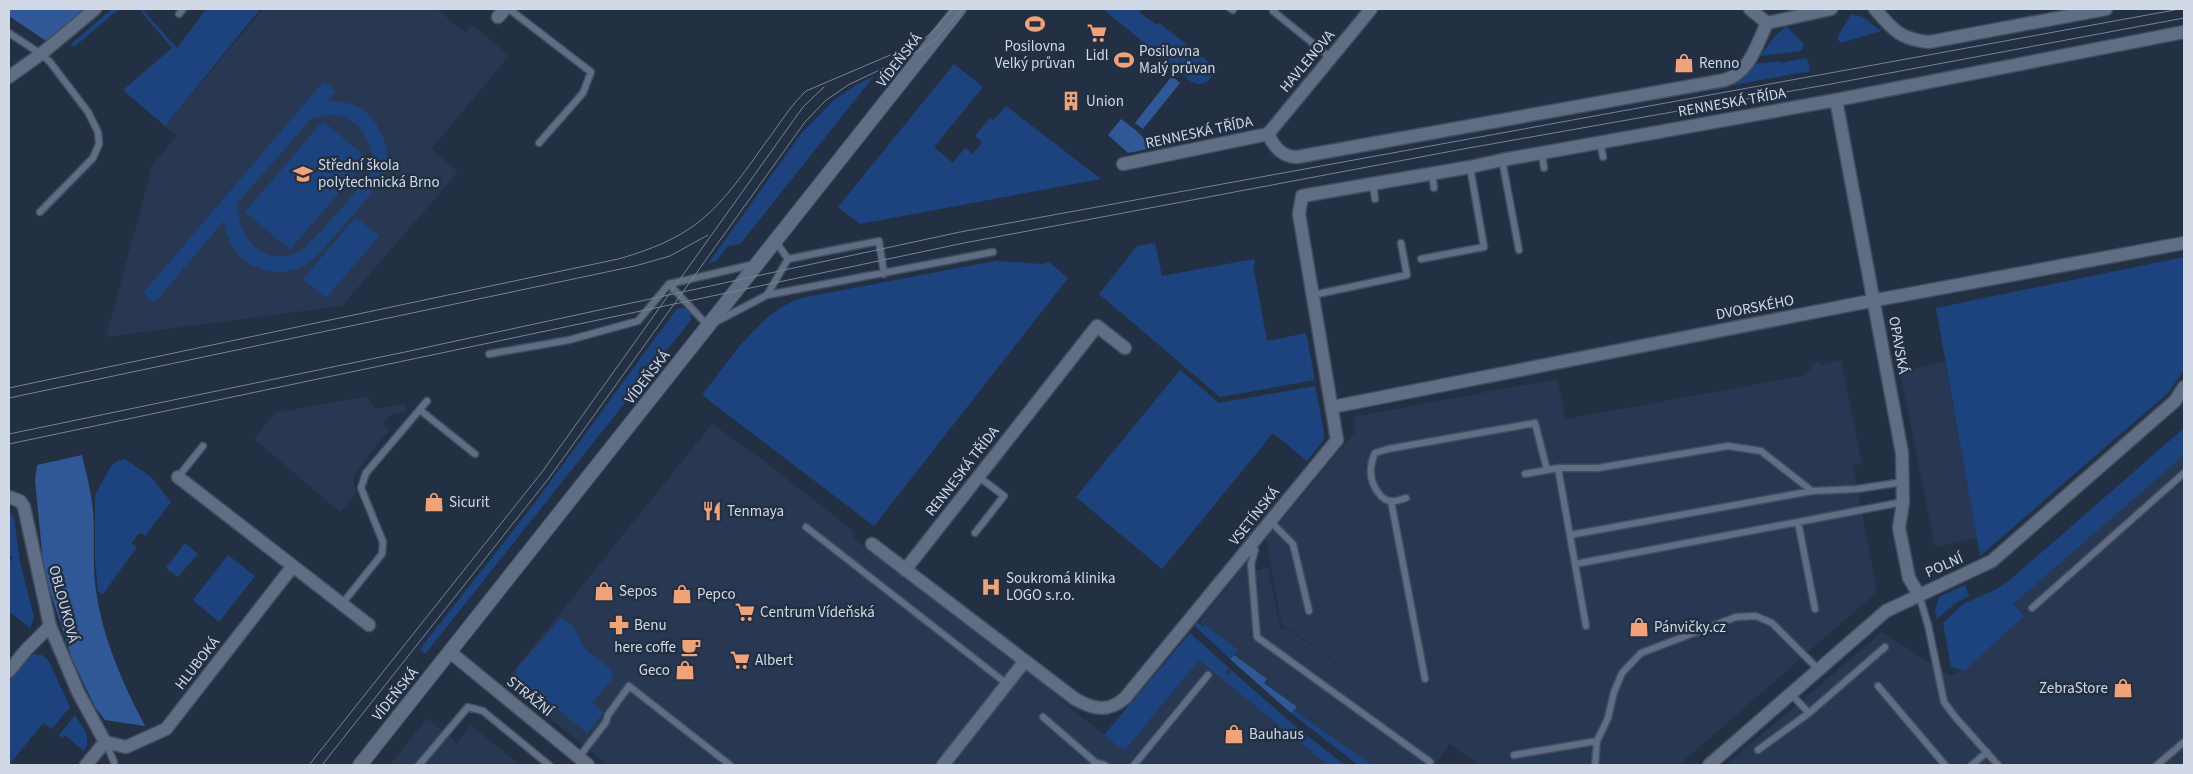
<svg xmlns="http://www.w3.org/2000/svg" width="2193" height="774" viewBox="0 0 2193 774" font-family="'Source Sans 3',sans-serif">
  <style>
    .built { fill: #283852 }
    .green { fill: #1d437f; fill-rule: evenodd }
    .forest { fill: #305897 }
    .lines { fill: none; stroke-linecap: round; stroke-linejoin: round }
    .service-casing { stroke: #434d5e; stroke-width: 9 }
    .minor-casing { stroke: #434d5e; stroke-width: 15 }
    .secondary-casing { stroke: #434d5e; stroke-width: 16 }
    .service { stroke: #5f6e84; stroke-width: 6 }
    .minor { stroke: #5f6e84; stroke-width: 12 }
    .secondary { stroke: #5f6e84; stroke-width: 14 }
    .tram { stroke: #778292; stroke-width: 1 }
    .labels { text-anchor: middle; stroke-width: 5; stroke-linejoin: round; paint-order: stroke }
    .poi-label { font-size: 15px; fill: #d1d9e6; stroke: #233043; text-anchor: start }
    .street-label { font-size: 15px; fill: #d1d9e6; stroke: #233043 }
  </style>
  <rect width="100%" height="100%" fill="#233043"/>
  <path class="built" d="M 263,9 L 437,9 L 465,33 L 472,24 L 509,56 L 431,149 L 458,172 L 342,306 L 106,337 L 151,171 L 149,169 L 177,136 L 165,126 Z
    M 1841,360 L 1862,464 L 1853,466 L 1877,592 L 1679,765 L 1480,765 L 1450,744 L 1435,765 L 1372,765 L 1294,710 L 1296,706 L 1264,683 L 1266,679 L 1234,655 L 1237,650 L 1199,622 L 1247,562 L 1257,570 L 1268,568 L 1281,631 L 1285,627 L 1450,744 L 1281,623 L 1266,539 L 1355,432 L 1353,417 L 1557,379 L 1566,419 L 1807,375 L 1808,371 L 1812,369 L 1811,364 L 1820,362 L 1821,365 Z
    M 1945,362 L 1977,538 L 1935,547 L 1900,371 Z
    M 368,396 L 374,409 L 405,404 L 406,412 L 390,415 L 383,424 L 389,430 L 354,475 L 353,479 L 356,494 L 340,512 L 254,439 L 275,413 Z
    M 712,424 L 759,457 L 856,533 L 853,538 L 1059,696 L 1063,702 L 1124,750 L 1208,649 L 1297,728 L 1345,765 L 608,765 L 505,682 Z
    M 2184,432 L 2184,765 L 1726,765 L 1882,632 L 1950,676 L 1967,667 L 1952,648 Z
    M 427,718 L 457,743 L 471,725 L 520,765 L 390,765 Z"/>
  <path class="green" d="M 112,9 L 119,9 L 74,47 L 71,44 Z
    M 139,9 L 142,9 L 177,48 L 206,9 L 260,9 L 165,126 L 123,90 L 172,48 Z
    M 1103,9 L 1141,9 L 1140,13 L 1157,25 L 1159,23 L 1218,69 L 1206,83 L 1198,84 L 1192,82 Z
    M 1851,14 L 1863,17 L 1881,31 L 1841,43 L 1838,40 L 1838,36 Z
    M 1786,26 L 1803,43 L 1803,49 L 1799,51 L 1760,56 L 1775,36 Z
    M 1804,58 L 1808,60 L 1810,71 L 1542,120 L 1542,116 L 1737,80 L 1746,74 L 1755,64 L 1781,61 L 1781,63 Z
    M 954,64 L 983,87 L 934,147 L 953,163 L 965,148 L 973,154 L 982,142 L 975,136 L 990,118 L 993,121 L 1006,106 L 1101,179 L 860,224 L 838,207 Z
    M 874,76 L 740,244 L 728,246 L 717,260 L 708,264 L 801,134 L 834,100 L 858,84 Z
    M 324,81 L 335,91 L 327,101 C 349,101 366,106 378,127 C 385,140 389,153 386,167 C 381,188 332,238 316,257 C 280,289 229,267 224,221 L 154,303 L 143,293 ZM 325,115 C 342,115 351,118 362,131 C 369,140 375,155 371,167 C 367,184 319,232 305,248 C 267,272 236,240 238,202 L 311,119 Z
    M 323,121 L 368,159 L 290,250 L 245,212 Z
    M 356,217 L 379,236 L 326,298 L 303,279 Z
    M 1155,243 L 1162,276 L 1254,259 L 1255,264 L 1253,265 L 1267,341 L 1306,333 L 1315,380 L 1220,397 L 1099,294 L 1137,246 Z
    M 2184,257 L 2184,369 L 2169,392 L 1980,556 L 1936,308 Z
    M 995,261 L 1042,264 L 1049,262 L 1068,278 L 874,526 L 702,395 C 730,360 757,314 801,298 Z
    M 682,307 L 690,311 L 691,320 L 425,654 L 420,649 L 537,500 L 675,311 Z
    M 1180,370 L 1219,403 L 1315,386 L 1324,432 L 1323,441 L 1307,461 L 1273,433 L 1162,569 L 1076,497 Z
    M 2184,428 L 2184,455 L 2013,604 L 2024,616 L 1966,669 L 1966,671 L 1951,667 L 1943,623 L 1963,604 L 1997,589 L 2010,580 Z
    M 125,459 L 151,477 L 171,502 L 145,536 L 141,533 L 137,535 L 131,544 L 137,547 L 103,594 L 98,591 L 95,559 L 95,495 L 111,466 L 117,461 Z
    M 9,511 L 14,518 L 20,562 L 34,617 L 30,628 L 9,611 L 9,562 L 13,557 L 9,554 Z
    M 185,543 L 198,554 L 178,577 L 166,568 Z
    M 228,555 L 255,576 L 219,622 L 193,600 Z
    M 1965,585 L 1969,596 L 1957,602 L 1937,619 L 1935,611 L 1939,597 Z
    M 560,619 C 576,621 577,638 585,648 C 592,656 603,662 611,669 L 613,678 L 592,703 L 604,712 L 587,733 L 515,675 L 518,667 Z
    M 1194,620 L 1204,627 L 1205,625 L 1238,650 L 1230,659 L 1195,626 Z
    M 1190,633 L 1229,668 L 1225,673 L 1228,675 L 1232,671 L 1297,728 L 1345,765 L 1328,765 L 1199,660 L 1124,751 L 1104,735 Z
    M 34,654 L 42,655 L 48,660 L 70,707 L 52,729 L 43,723 L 9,765 L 9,681 L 27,658 Z
    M 1294,710 L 1372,765 L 1358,765 L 1291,713 Z
    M 75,715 C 82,727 93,738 84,751 L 65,735 L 62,738 L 59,735 Z"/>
  <path class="forest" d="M 9,9 L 88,9 L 49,43 L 9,16 Z
    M 1172,76 L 1180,83 L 1143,129 L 1135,123 Z
    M 1121,119 C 1130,126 1148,137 1148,149 L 1128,153 L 1108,135 Z
    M 82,455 C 85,469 89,482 91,496 C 97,527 91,560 96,591 C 103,639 123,684 145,726 L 105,720 L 95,707 L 72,659 L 44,572 L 35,480 L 37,465 Z
    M 1234,655 L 1267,679 L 1264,683 L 1297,707 L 1291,713 L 1230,659 Z"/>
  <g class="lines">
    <defs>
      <path id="service" d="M 509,9 L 591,72 L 583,93 L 539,143
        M 1231,9 L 1233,10
        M 1275,9 L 1273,11 L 1331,58
        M 179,14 L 183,9
        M 9,33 L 41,54 L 50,62 L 88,112 L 98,132 L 99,144 L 93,158 L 40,212
        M 1600,142 L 1603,157
        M 1542,153 L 1544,168
        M 1502,160 L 1519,250
        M 1432,174 L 1434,188
        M 1373,184 L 1375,199
        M 776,242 L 788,259
        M 1421,259 L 1484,247 L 1470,167
        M 669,284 L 708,326 L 767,295 L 993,252
        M 767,295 L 788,259 L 879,241 L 884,274
        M 1313,295 L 1407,275 L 1401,243
        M 489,354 L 569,340 L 638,321 L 669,284 L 755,264
        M 420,410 L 475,454
        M 1558,468 L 1586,626
        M 1525,474 L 1558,468 L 1598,468 L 1728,446 L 1761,451 L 1812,491 L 1857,489 L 1903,482
        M 178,477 L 203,446
        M 1406,498 C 1402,499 1396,502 1391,501 C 1387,501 1384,499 1381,496 C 1369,483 1368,469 1375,453 L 1388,449 L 1535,423 L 1547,470
        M 1391,501 L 1425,679
        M 1270,521 L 1293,544 L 1309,611
        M 806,527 L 1007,684
        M 975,533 L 1004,496 L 979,477
        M 1570,535 L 1812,491
        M 1250,546 L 1255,550 L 1251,564 L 1257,637 L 1430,762
        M 1575,564 L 1798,522
        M 1919,595 L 1928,625 L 1944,702 L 1956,718 L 1998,765
        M 342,604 L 382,554 L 383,542 L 361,488 L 366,473 L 427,401
        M 2032,608 L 2184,473
        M 1815,609 L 1798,522 L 1903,502
        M 1878,686 L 1945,765
        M 1791,694 L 1809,713
        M 1043,717 L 1095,762
        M 106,743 L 114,762 L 114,765
        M 1758,750 L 1809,713 L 1885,647
        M 1514,755 L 1597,741 L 1608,718 L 1614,692 L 1622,673 L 1641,653 L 1736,617 L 1756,616 L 1772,623 L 1819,670
        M 579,757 L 606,722 L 608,715 L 629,686 L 730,765
        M 1094,764 L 1095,762 L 1105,765
        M 419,765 L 468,707 L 483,711 L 549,765
        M 1134,765 L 1208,675
        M 1595,765 L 1597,741
        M 1972,765 L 1987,752
        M 2157,765 L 2184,742"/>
      <path id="minor" d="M 1750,9 L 1767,23
        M 1875,9 C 1893,30 1900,39 1929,42 L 2106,9
        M 498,17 L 505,9
        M 1767,23 L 1831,9
        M 9,77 L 41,54 L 95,9
        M 1836,100 L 1902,453 L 1903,502 L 1899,528 L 1909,578 L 1919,595
        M 1268,134 C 1274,147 1282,157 1297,157 L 1725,80 C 1750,72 1757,44 1767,23
        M 1268,134 L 1371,9
        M 1123,164 L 1268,134
        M 1332,407 L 1860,303 L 2184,243
        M 178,477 L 369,625
        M 9,497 L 20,501 L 24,507 L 50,626 L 78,692 L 105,742
        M 872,544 L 1075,699 C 1093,709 1108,713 1125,698 L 1337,440 L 1299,214 L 1302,196 L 1470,167 L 1502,160 L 1836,100 L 2184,32
        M 905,570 L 1097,326 L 1125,348
        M 450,652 L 588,765
        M 9,671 L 26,650 L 50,626
        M 105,742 L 126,747 L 166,729 L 293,566
        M 86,765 L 105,742
        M 943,765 L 1025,661
        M 1709,765 L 1886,611 L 1992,561 L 2175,401 L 2184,387"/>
      <path id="secondary" d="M 360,765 L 959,9"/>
    </defs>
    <use href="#service" class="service-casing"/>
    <use href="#minor" class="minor-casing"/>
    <use href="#secondary" class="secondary-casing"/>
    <use href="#service" class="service"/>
    <use href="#minor" class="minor"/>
    <use href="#secondary" class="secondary"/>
    <path class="tram" d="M 9,388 L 618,259 C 700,236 719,208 766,142 C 779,125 790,106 806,91 L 916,44 L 929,35 L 953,9
      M 9,398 L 635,266 L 670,256 L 708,235
      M 9,434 L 405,352 L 960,232 L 2180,9
      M 9,444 L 964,243 L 1463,149 L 1831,84 L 2184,18
      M 309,765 L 542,472 L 803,107 L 824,87
      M 322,765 L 549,478 L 805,122 L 825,101 L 848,85 L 911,55 L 934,41 L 963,9"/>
  </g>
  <defs>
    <symbol id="stadium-bare" viewBox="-9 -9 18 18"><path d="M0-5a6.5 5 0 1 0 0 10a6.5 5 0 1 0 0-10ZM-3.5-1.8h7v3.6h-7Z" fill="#f0a279" stroke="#233043" stroke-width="2.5" paint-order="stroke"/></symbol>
    <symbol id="supermarket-bare" viewBox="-9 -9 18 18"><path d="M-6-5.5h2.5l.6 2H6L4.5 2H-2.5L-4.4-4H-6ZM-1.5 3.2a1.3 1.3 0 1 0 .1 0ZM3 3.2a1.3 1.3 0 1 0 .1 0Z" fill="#f0a279" stroke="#233043" stroke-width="2.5" paint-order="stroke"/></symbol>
    <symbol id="shop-bare" viewBox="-9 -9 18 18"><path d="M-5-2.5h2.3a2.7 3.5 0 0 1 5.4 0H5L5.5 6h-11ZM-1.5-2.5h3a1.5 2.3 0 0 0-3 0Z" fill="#f0a279" stroke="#233043" stroke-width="2.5" paint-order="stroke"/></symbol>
    <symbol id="building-bare" viewBox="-9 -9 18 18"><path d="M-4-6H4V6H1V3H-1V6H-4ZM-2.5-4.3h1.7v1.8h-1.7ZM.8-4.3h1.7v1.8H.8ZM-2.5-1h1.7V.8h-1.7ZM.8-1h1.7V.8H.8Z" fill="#f0a279" stroke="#233043" stroke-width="2.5" paint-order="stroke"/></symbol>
    <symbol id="school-bare" viewBox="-9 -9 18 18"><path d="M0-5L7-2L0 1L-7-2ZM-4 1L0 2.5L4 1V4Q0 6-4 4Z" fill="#f0a279" stroke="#233043" stroke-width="2.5" paint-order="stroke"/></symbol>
    <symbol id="restaurant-bare" viewBox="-9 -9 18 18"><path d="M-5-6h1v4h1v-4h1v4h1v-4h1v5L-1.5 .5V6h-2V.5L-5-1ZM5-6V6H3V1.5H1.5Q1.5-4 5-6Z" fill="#f0a279" stroke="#233043" stroke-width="2.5" paint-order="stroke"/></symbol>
    <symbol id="hospital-bare" viewBox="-9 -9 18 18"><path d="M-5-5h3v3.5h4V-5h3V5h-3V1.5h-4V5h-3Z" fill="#f0a279" stroke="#233043" stroke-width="2.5" paint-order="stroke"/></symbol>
    <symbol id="pharmacy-bare" viewBox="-9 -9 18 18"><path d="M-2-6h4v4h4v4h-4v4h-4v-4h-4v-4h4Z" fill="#f0a279" stroke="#233043" stroke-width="2.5" paint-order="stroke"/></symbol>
    <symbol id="cafe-bare" viewBox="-9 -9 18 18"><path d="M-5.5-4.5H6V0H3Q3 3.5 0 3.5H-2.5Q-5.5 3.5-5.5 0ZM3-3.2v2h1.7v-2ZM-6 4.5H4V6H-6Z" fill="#f0a279" stroke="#233043" stroke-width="2.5" paint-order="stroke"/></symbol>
  </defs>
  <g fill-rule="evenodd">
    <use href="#stadium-bare" x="1021" y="10" width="28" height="28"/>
    <use href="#supermarket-bare" x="1083" y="19" width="28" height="28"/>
    <use href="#stadium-bare" x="1110" y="46" width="28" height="28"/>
    <use href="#shop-bare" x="1670" y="49" width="28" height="28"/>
    <use href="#building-bare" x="1057" y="87" width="28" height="28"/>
    <use href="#school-bare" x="289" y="160" width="28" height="28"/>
    <use href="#shop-bare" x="420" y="488" width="28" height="28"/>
    <use href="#restaurant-bare" x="698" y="497" width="28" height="28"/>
    <use href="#hospital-bare" x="977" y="573" width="28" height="28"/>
    <use href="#shop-bare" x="590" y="577" width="28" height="28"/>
    <use href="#shop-bare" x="668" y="580" width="28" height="28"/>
    <use href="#supermarket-bare" x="731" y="598" width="28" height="28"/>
    <use href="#pharmacy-bare" x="605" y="611" width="28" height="28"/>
    <use href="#shop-bare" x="1625" y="613" width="28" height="28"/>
    <use href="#cafe-bare" x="677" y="633" width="28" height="28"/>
    <use href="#supermarket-bare" x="726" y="646" width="28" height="28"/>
    <use href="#shop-bare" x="671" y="656" width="28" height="28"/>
    <use href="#shop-bare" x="2109" y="674" width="28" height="28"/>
    <use href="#shop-bare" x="1220" y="720" width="28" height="28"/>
  </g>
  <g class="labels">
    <g class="poi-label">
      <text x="1035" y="51" text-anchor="middle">Posilovna<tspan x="1035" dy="17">Velký průvan</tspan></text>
      <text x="1139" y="56">Posilovna<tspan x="1139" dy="17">Malý průvan</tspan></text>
      <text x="1097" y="60" text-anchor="middle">Lidl</text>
      <text x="1699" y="68">Renno</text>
      <text x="1086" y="106">Union</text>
      <text x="318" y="170">Střední škola<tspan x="318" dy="17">polytechnická Brno</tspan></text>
      <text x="449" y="507">Sicurit</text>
      <text x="727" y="516">Tenmaya</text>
      <text x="1006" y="583">Soukromá klinika<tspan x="1006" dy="17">LOGO s.r.o.</tspan></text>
      <text x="619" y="596">Sepos</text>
      <text x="697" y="599">Pepco</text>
      <text x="760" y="617">Centrum Vídeňská</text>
      <text x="634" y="630">Benu</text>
      <text x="1654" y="632">Pánvičky.cz</text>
      <text x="676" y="652" text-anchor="end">here coffe</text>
      <text x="755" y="665">Albert</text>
      <text x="670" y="675" text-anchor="end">Geco</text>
      <text x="2108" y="693" text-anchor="end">ZebraStore</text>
      <text x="1249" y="739">Bauhaus</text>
    </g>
    <g class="street-label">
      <text transform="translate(899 60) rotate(-52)" y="5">VÍDEŇSKÁ</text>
      <text transform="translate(1307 61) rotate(-50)" y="5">HAVLENOVA</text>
      <text transform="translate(1732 102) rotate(-10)" y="5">RENNESKÁ TŘÍDA</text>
      <text transform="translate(1199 132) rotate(-12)" y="5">RENNESKÁ TŘÍDA</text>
      <text transform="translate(1755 307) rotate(-11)" y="5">DVORSKÉHO</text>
      <text transform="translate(1899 345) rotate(80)" y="5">OPAVSKÁ</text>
      <text transform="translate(647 377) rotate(-52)" y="5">VÍDEŇSKÁ</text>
      <text transform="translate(962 471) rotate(-52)" y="5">RENNESKÁ TŘÍDA</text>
      <text transform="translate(1254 516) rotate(-51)" y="5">VSETÍNSKÁ</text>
      <text transform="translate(1944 565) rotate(-24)" y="5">POLNÍ</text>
      <text transform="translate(64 604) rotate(75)" y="5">OBLOUKOVÁ</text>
      <text transform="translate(197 663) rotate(-52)" y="5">HLUBOKÁ</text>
      <text transform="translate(395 694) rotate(-51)" y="5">VÍDEŇSKÁ</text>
      <text transform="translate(530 696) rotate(39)" y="5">STRÁŽNÍ</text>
    </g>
  </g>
  <rect width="2193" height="774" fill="none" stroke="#d1d9e6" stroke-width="20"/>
</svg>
